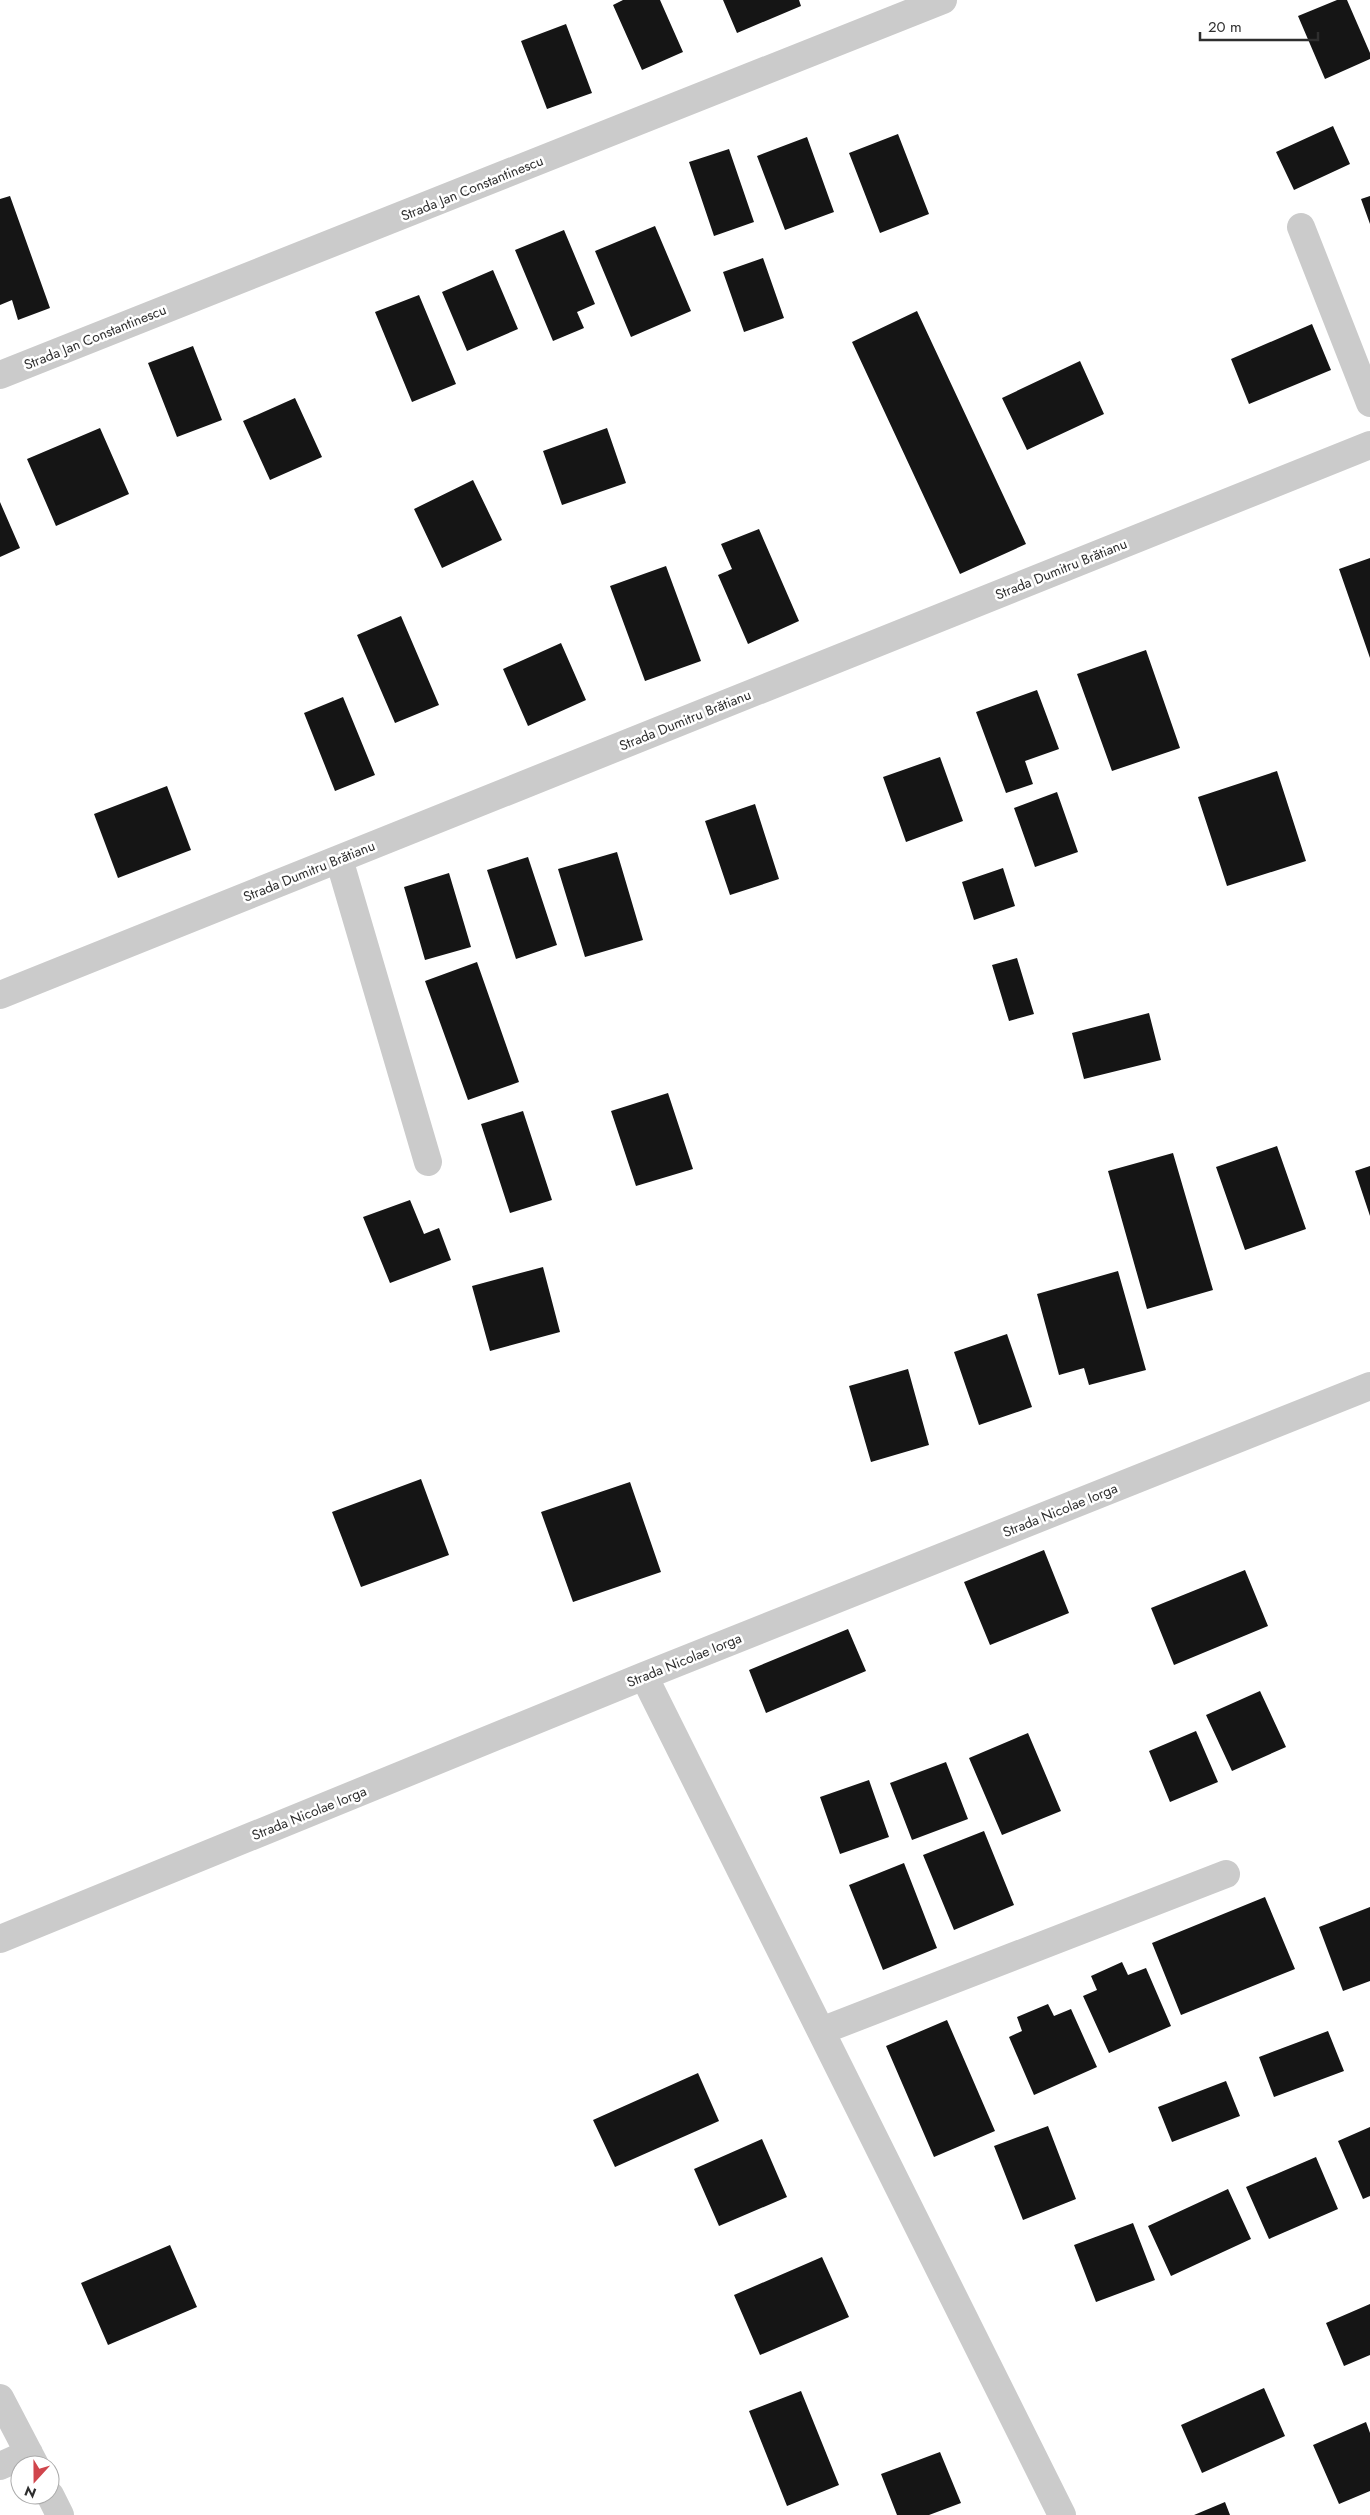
<svg xmlns="http://www.w3.org/2000/svg" width="1370" height="2515" viewBox="0 0 1370 2515" font-family="Jost,sans-serif">
  <style>
    .building { fill: #151515 }
    .lines { fill: none; stroke-linecap: round; stroke-linejoin: round }
    .minor { stroke: #cbcbcb; stroke-width: 28 }
    .labels { text-anchor: middle; stroke-width: 5; stroke-linejoin: round; paint-order: stroke }
    .street-label { font-size: 14px; fill: #2e2e2e; stroke: #fff }
  </style>
  <rect width="100%" height="100%" fill="#fff"/>
  <path class="building" d="M 623,0 L 660,0 L 683,52 L 642,70 L 613,5 Z
    M 723,0 L 799,0 L 801,6 L 737,33 Z
    M 1337,0 L 1347,0 L 1370,53 L 1370,59 L 1325,79 L 1298,16 Z
    M 566,24 L 592,93 L 547,109 L 521,41 Z
    M 1333,126 L 1350,164 L 1294,190 L 1276,152 Z
    M 898,134 L 929,214 L 880,233 L 849,153 Z
    M 807,137 L 834,212 L 785,230 L 757,156 Z
    M 729,149 L 754,222 L 714,236 L 689,162 Z
    M 10,196 L 50,308 L 18,320 L 12,300 L 0,305 L 0,199 Z
    M 1370,196 L 1370,224 L 1361,199 Z
    M 655,226 L 691,311 L 631,337 L 595,251 Z
    M 564,230 L 595,304 L 577,312 L 584,328 L 553,341 L 515,250 Z
    M 763,258 L 784,318 L 744,332 L 723,272 Z
    M 493,270 L 518,329 L 467,351 L 442,292 Z
    M 419,295 L 456,384 L 412,402 L 375,312 Z
    M 917,311 L 1026,544 L 960,574 L 852,342 Z
    M 1312,324 L 1331,370 L 1249,404 L 1231,359 Z
    M 193,346 L 222,420 L 177,437 L 148,363 Z
    M 1080,361 L 1104,414 L 1027,450 L 1002,398 Z
    M 295,398 L 322,457 L 270,480 L 243,421 Z
    M 100,428 L 129,494 L 56,526 L 27,459 Z
    M 607,428 L 626,483 L 562,505 L 543,451 Z
    M 473,480 L 502,540 L 442,568 L 414,509 Z
    M 0,502 L 20,548 L 0,557 Z
    M 759,529 L 799,621 L 748,644 L 718,575 L 732,569 L 721,544 Z
    M 1370,558 L 1370,658 L 1339,569 Z
    M 666,566 L 701,661 L 645,681 L 610,586 Z
    M 401,616 L 439,705 L 395,723 L 357,635 Z
    M 561,643 L 586,700 L 528,726 L 503,669 Z
    M 1146,650 L 1180,748 L 1112,771 L 1077,674 Z
    M 1037,690 L 1059,749 L 1025,761 L 1033,784 L 1006,793 L 976,712 Z
    M 343,697 L 375,775 L 335,791 L 304,713 Z
    M 940,757 L 963,821 L 906,842 L 883,777 Z
    M 1277,771 L 1306,861 L 1227,886 L 1198,797 Z
    M 167,786 L 191,850 L 118,878 L 94,814 Z
    M 1057,792 L 1078,852 L 1035,867 L 1014,808 Z
    M 755,804 L 779,879 L 730,895 L 705,821 Z
    M 617,852 L 643,940 L 585,957 L 558,869 Z
    M 528,857 L 557,945 L 516,959 L 487,870 Z
    M 1003,868 L 1015,906 L 974,920 L 962,882 Z
    M 449,873 L 471,947 L 425,960 L 404,887 Z
    M 1017,958 L 1034,1014 L 1009,1021 L 992,965 Z
    M 477,962 L 519,1082 L 468,1100 L 425,981 Z
    M 1149,1013 L 1161,1060 L 1084,1079 L 1072,1033 Z
    M 668,1093 L 693,1169 L 636,1186 L 611,1111 Z
    M 523,1111 L 552,1200 L 510,1213 L 481,1124 Z
    M 1277,1146 L 1306,1229 L 1245,1250 L 1216,1167 Z
    M 1173,1153 L 1213,1290 L 1147,1309 L 1108,1171 Z
    M 1370,1166 L 1370,1216 L 1355,1171 Z
    M 410,1200 L 424,1234 L 439,1228 L 451,1260 L 390,1283 L 363,1217 Z
    M 543,1267 L 560,1332 L 490,1351 L 472,1286 Z
    M 1118,1271 L 1146,1370 L 1089,1385 L 1084,1368 L 1059,1375 L 1037,1294 Z
    M 1007,1334 L 1032,1407 L 979,1425 L 954,1352 Z
    M 908,1369 L 929,1445 L 871,1462 L 849,1386 Z
    M 421,1479 L 449,1555 L 361,1587 L 332,1512 Z
    M 630,1482 L 661,1572 L 573,1602 L 541,1512 Z
    M 1044,1550 L 1069,1613 L 990,1645 L 964,1582 Z
    M 1245,1570 L 1268,1626 L 1174,1665 L 1151,1608 Z
    M 848,1629 L 866,1671 L 766,1713 L 749,1670 Z
    M 1260,1691 L 1286,1747 L 1232,1771 L 1206,1715 Z
    M 1196,1731 L 1218,1782 L 1170,1802 L 1149,1751 Z
    M 1028,1733 L 1061,1811 L 1002,1835 L 969,1758 Z
    M 946,1762 L 968,1819 L 912,1840 L 890,1783 Z
    M 869,1780 L 889,1837 L 840,1854 L 820,1797 Z
    M 984,1831 L 1014,1905 L 954,1930 L 923,1855 Z
    M 904,1863 L 937,1948 L 883,1970 L 849,1885 Z
    M 1265,1897 L 1295,1969 L 1181,2015 L 1152,1943 Z
    M 1370,1907 L 1370,1981 L 1343,1991 L 1319,1927 Z
    M 1122,1962 L 1128,1975 L 1146,1968 L 1171,2026 L 1109,2053 L 1083,1996 L 1097,1990 L 1091,1976 Z
    M 1048,2004 L 1054,2016 L 1071,2009 L 1097,2067 L 1034,2095 L 1009,2037 L 1022,2031 L 1017,2017 Z
    M 947,2020 L 995,2131 L 934,2157 L 886,2046 Z
    M 1328,2031 L 1344,2071 L 1274,2097 L 1259,2057 Z
    M 698,2073 L 719,2121 L 615,2167 L 593,2120 Z
    M 1226,2081 L 1240,2116 L 1172,2142 L 1158,2107 Z
    M 1048,2126 L 1076,2199 L 1023,2220 L 994,2146 Z
    M 1370,2127 L 1370,2196 L 1363,2199 L 1338,2141 Z
    M 762,2139 L 787,2197 L 719,2226 L 694,2169 Z
    M 1316,2157 L 1338,2209 L 1269,2239 L 1246,2187 Z
    M 1228,2189 L 1251,2239 L 1171,2276 L 1148,2226 Z
    M 1133,2223 L 1155,2280 L 1096,2302 L 1074,2245 Z
    M 170,2245 L 197,2307 L 108,2345 L 81,2283 Z
    M 822,2257 L 849,2317 L 760,2355 L 734,2295 Z
    M 1370,2304 L 1370,2355 L 1344,2366 L 1326,2323 Z
    M 1264,2388 L 1285,2436 L 1202,2473 L 1181,2425 Z
    M 801,2391 L 839,2485 L 787,2506 L 749,2411 Z
    M 1366,2422 L 1370,2433 L 1370,2491 L 1339,2504 L 1313,2445 Z
    M 940,2452 L 961,2503 L 929,2515 L 897,2515 L 881,2474 Z
    M 1225,2502 L 1230,2515 L 1194,2515 Z"/>
  <g class="lines">
    <path class="minor" d="M 1301,227 L 1370,403
      M 0,375 L 943,0
      M 339,859 L 428,1162
      M 0,995 L 1370,445
      M 644,1676 L 1062,2515
      M 0,1939 L 644,1676 L 1370,1386
      M 821,2031 L 1226,1874
      M 0,2398 L 35,2465
      M 0,2466 L 29,2453
      M 50,2495 L 60,2515"/>
  </g>
  <g class="labels">
    <g class="street-label">
      <text transform="translate(472 188) rotate(-22)" y="5">Strada Jan Constantinescu</text>
      <text transform="translate(95 337) rotate(-22)" y="5">Strada Jan Constantinescu</text>
      <text transform="translate(1061 569) rotate(-22)" y="5">Strada Dumitru Brătianu</text>
      <text transform="translate(685 720) rotate(-22)" y="5">Strada Dumitru Brătianu</text>
      <text transform="translate(309 871) rotate(-22)" y="5">Strada Dumitru Brătianu</text>
      <text transform="translate(1060 1510) rotate(-22)" y="5">Strada Nicolae Iorga</text>
      <text transform="translate(684 1660) rotate(-22)" y="5">Strada Nicolae Iorga</text>
      <text transform="translate(309 1813) rotate(-22)" y="5">Strada Nicolae Iorga</text>
    </g>
  </g>
  <g transform="translate(35 2480) rotate(201)"><circle r="24" fill="#ffffff" stroke="#ababab"/>
  <path d="M0-4L9 19L0 12L-9 19Z" fill="#d0454c"/>
  <text y="-8" font-size="14" font-weight="bold" text-anchor="middle" fill="#2e2e2e">N</text>
  </g>
  <path d="M1200 32v8h118v-8" fill="none" stroke="#2e2e2e" stroke-width="2.5"/>
  <text x="1208" y="32" font-size="15" fill="#2e2e2e" stroke="#ffffff" stroke-width="4" paint-order="stroke">20 m</text>
</svg>
